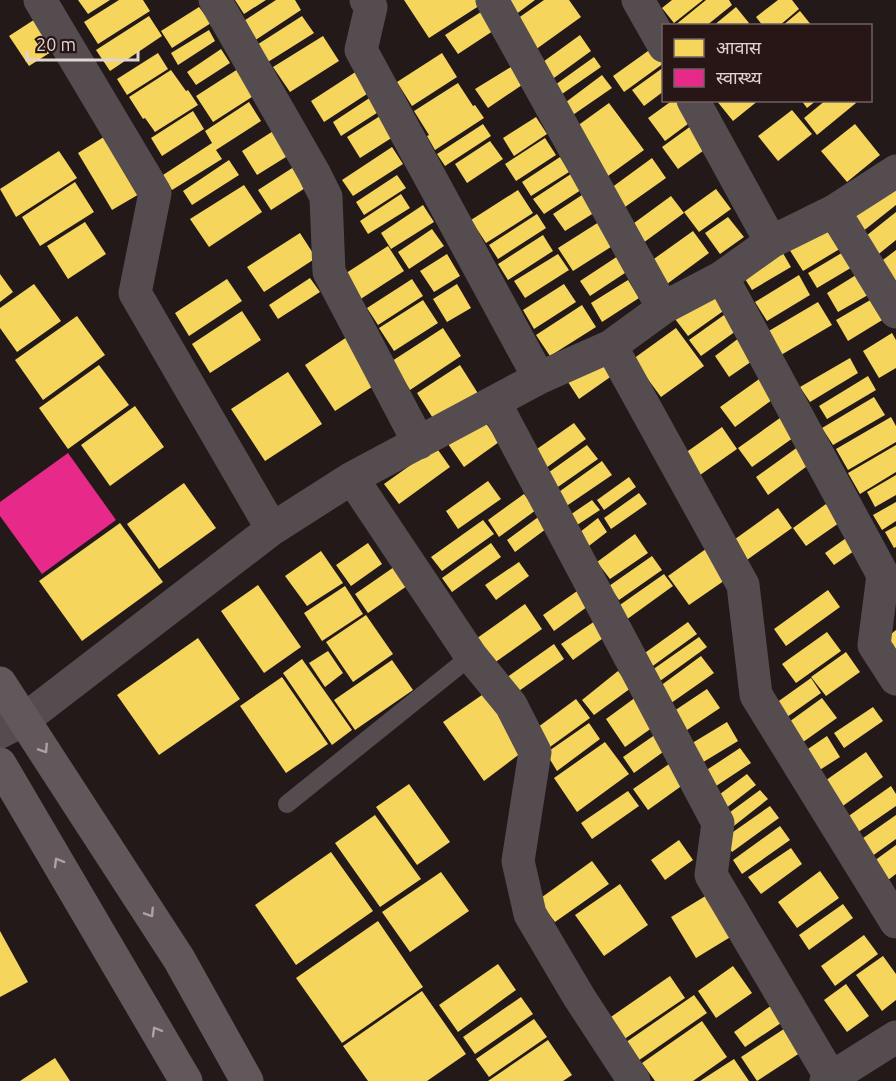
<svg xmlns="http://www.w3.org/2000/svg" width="896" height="1081" viewBox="0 0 896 1081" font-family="Ubuntu,'Noto Sans Devanagari',sans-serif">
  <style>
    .homes { fill: #f6d55c }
    .health { fill: #e7298a }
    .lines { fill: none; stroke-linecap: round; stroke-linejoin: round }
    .lane { stroke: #554c4f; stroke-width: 18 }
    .street { stroke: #554c4f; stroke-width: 33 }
    .secondary { stroke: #62575a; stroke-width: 33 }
    .oneway { stroke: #aea1a2 }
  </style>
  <rect width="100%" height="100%" fill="#241919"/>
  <path class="homes" d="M 78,0 L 110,0 L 88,14 Z
    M 119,0 L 143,0 L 150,11 L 98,44 L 84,22 Z
    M 235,0 L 266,0 L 244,14 Z
    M 276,0 L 295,0 L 301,10 L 251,43 L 239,24 Z
    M 404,0 L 479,0 L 482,4 L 429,38 Z
    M 498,0 L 535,0 L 511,18 Z
    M 544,0 L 569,0 L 581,17 L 535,50 L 514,21 Z
    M 672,0 L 703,0 L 674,23 L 662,8 Z
    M 706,0 L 729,0 L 732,5 L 706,26 L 674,26 Z
    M 778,0 L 792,0 L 799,9 L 779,26 L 763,26 L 756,17 Z
    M 199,7 L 211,23 L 172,48 L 161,31 Z
    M 736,7 L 749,23 L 746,26 L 713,26 Z
    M 484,10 L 496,29 L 458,54 L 445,35 Z
    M 800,11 L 812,26 L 782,26 Z
    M 43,14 L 62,45 L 29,66 L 9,36 Z
    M 149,16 L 162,36 L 110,71 L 96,50 Z
    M 302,16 L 314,33 L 260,67 L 249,50 Z
    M 209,30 L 215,41 L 178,65 L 171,53 Z
    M 580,35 L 591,51 L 547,83 L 536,67 Z
    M 323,36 L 339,61 L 290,92 L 273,67 Z
    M 655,46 L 664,58 L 664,63 L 624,92 L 613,76 Z
    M 221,49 L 230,63 L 196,85 L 187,72 Z
    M 158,53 L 168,69 L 127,95 L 117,79 Z
    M 442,53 L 457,77 L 412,106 L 397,82 Z
    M 594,57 L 601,67 L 562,94 L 555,85 Z
    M 511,67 L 522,85 L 488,108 L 475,89 Z
    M 664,67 L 664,91 L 644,106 L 632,90 Z
    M 238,69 L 255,95 L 213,122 L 196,96 Z
    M 171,70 L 186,91 L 188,90 L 198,105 L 155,132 L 145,118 L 143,119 L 129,97 Z
    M 357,71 L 370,92 L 324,122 L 311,101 Z
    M 602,75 L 612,88 L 567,119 L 558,108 Z
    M 458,83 L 473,106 L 475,105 L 484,118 L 435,150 L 427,136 L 429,135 L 414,111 Z
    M 374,95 L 383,109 L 341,136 L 333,122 Z
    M 673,100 L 683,100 L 696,118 L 665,141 L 648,118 Z
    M 716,100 L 759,100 L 733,121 Z
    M 801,100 L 817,100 L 807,108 Z
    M 826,100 L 854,100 L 856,103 L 817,135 L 804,118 Z
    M 249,102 L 261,121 L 216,150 L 222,159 L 172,190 L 163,175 L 212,143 L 205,131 Z
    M 609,103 L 644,150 L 608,176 L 573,129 Z
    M 792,110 L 812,134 L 778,161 L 758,136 Z
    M 193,111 L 204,129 L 162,156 L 151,138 Z
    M 380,116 L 393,137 L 360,158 L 347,137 Z
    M 536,117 L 547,134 L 514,156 L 503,138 Z
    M 483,124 L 491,136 L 445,166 L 437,154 Z
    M 855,124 L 880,155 L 847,182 L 821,151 Z
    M 691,126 L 707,148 L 678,169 L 662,147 Z
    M 278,128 L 294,152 L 257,175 L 242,151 Z
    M 107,135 L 141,193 L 112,210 L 78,153 Z
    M 545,138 L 556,155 L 516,181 L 505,164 Z
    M 490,141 L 503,159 L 467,183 L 455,164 Z
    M 392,147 L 403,164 L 353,196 L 342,180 Z
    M 59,151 L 77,178 L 16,217 L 0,189 Z
    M 560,157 L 569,172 L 531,196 L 522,182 Z
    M 652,158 L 666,178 L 625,207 L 611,188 Z
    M 229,160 L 239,175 L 192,205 L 183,191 Z
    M 300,163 L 313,183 L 271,210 L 258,190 Z
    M 574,172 L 584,188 L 544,214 L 533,199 Z
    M 397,175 L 406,188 L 364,215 L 356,202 Z
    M 75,182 L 94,212 L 40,246 L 22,217 Z
    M 244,185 L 262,212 L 209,247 L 190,219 Z
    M 892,186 L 896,191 L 896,205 L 862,232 L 851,219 Z
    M 716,189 L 731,209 L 699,232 L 684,212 Z
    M 518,190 L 533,213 L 486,243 L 471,220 Z
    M 585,193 L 597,211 L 565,231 L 553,214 Z
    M 401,194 L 410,208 L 368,234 L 360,221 Z
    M 671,196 L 684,213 L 643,243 L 630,226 Z
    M 423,205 L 434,222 L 391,249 L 381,233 Z
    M 896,212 L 896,240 L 875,257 L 861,240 Z
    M 537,214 L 546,228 L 498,259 L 489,245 Z
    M 728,217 L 744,237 L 720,254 L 705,233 Z
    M 85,222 L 106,254 L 68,279 L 47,246 Z
    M 599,222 L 614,245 L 573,271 L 558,248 Z
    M 830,224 L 843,247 L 803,271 L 789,249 Z
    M 432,229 L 444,246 L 409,269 L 398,252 Z
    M 693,231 L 709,253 L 667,284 L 651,261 Z
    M 300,233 L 316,258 L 264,292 L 247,267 Z
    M 543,235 L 553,251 L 508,280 L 498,264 Z
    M 388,246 L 404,271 L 356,302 L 340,277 Z
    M 780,248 L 791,267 L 752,290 L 740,271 Z
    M 896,250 L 896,281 L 875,266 Z
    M 845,251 L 854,266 L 817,288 L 808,273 Z
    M 447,254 L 460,276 L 434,292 L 420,271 Z
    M 558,254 L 569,270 L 525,298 L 514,281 Z
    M 618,256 L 628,271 L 590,296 L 580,281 Z
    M 0,274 L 13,292 L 0,302 Z
    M 799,275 L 810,295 L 767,321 L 755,302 Z
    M 856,275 L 868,295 L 838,312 L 827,293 Z
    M 310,278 L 320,292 L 278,319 L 269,305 Z
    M 227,279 L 242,301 L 189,336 L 175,313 Z
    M 412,279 L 423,296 L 378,325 L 367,308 Z
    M 628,280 L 639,298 L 602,322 L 591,303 Z
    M 34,284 L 61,321 L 17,352 L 0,328 L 0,308 Z
    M 457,284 L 471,308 L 447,322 L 433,299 Z
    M 564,284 L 576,302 L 534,329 L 523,310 Z
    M 714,285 L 729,307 L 688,336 L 672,315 Z
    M 872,299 L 884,319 L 848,341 L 836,320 Z
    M 423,300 L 438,323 L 394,351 L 379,328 Z
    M 818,302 L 832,325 L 781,355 L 767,332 Z
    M 582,305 L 596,327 L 550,356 L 536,335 Z
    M 731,310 L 743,326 L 701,356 L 689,340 Z
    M 242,311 L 261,340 L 210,373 L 192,344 Z
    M 77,316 L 105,355 L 43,400 L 15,360 Z
    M 443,328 L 461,356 L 410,390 L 392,361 Z
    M 676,328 L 704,366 L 661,397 L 633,359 Z
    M 892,333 L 896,340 L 896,368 L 879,378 L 863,351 Z
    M 743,335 L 758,357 L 729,377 L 715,356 Z
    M 347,337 L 378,383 L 335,411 L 305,365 Z
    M 604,356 L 616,373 L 579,399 L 568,382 Z
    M 850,358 L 858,373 L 810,402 L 800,387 Z
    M 99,365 L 129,405 L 68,449 L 39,408 Z
    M 460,365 L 479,395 L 436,423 L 417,393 Z
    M 288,372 L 322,424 L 265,461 L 231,409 Z
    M 868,376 L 876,390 L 827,419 L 819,406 Z
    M 762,377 L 776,397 L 735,427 L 720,407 Z
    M 874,397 L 885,415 L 833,445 L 822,428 Z
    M 135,406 L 164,447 L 110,486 L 81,445 Z
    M 787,413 L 800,433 L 752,467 L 738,448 Z
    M 891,417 L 896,426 L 896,442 L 848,470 L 836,449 Z
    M 483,419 L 499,442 L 464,467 L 448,444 Z
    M 574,423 L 586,439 L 539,473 L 527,456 Z
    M 722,427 L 737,449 L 693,480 L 678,458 Z
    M 802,444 L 814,461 L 768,495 L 756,477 Z
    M 587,445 L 598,459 L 555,489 L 545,475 Z
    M 896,445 L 896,472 L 860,494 L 848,473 Z
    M 436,447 L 450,467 L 399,504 L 384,484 Z
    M 602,461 L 612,475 L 565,507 L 556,494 Z
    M 896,475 L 896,495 L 875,507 L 867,492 Z
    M 629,477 L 636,487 L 604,510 L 597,500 Z
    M 488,481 L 501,499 L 458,529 L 446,511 Z
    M 184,483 L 216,528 L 159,569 L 127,524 Z
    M 639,493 L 647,504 L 611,529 L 604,518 Z
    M 524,494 L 536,510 L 499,537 L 488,520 Z
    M 592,500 L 600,510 L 568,531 L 561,521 Z
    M 896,502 L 896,521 L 882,530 L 873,515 Z
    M 826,504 L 839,523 L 806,546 L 793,528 Z
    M 778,508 L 792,528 L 744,562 L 731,542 Z
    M 541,515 L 550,526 L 515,552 L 507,540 Z
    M 598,518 L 607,532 L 581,552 L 571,539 Z
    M 483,520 L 494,534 L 442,571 L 431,557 Z
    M 120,523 L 163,582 L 82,641 L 39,581 Z
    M 896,526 L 896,547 L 894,548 L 885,532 Z
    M 635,534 L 648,553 L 610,579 L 597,562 Z
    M 849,536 L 857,549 L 834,565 L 825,553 Z
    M 368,543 L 382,564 L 351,586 L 336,565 Z
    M 491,543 L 501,557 L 452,592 L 442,578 Z
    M 710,546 L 731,576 L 689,605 L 668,576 Z
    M 321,551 L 343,583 L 307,606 L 285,576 Z
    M 652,556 L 662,570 L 619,600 L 609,586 Z
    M 519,562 L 529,576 L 496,600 L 485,585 Z
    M 394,567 L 407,586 L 368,613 L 355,594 Z
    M 664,574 L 673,586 L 626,620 L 617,607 Z
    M 258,585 L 301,647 L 264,673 L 221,611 Z
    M 345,586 L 363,614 L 322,641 L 304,613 Z
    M 580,589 L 591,604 L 554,631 L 543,615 Z
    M 828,590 L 840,607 L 786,646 L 774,629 Z
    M 525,604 L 542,629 L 490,666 L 473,641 Z
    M 366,615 L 393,654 L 353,682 L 326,642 Z
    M 595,621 L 606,636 L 573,660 L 561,644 Z
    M 688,622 L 697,634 L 643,673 L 635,660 Z
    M 896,630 L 896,662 L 881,642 Z
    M 827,632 L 841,651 L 796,683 L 782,664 Z
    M 699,637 L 707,647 L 653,686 L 645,675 Z
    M 198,638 L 240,699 L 159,755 L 117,695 Z
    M 554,644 L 564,659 L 509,698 L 499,683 Z
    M 328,651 L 343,673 L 325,687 L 309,663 Z
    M 846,652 L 860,672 L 826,696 L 811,677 Z
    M 701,656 L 714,673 L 664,708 L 652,692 Z
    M 302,659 L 352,730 L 332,745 L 283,673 Z
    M 392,660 L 413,690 L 355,730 L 334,700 Z
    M 618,671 L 631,688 L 594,715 L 582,700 Z
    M 282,677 L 328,744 L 286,773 L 240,706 Z
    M 811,678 L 821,693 L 780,722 L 769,708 Z
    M 492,688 L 529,747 L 484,781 L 443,722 Z
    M 707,689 L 720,708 L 681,734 L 668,715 Z
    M 636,697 L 656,725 L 625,747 L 606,719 Z
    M 822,698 L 837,718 L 796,747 L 782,727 Z
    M 576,699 L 590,718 L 543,752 L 530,733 Z
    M 873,707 L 883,721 L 844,748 L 834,733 Z
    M 727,722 L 738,741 L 700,764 L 689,745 Z
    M 589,723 L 600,739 L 557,771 L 546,753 Z
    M 659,732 L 670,747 L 634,773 L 623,757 Z
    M 827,736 L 840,757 L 815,773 L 802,753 Z
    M 605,742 L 629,774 L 577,812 L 554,778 Z
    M 740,748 L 751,763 L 710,790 L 699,775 Z
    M 866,752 L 883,777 L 840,808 L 822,783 Z
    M 672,762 L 687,782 L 648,810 L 633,789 Z
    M 747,774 L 756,785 L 721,812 L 712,800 Z
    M 409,784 L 450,842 L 417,865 L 376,807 Z
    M 891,786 L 896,794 L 896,806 L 854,835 L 843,820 Z
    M 760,790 L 768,799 L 730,829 L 722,818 Z
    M 628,791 L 639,806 L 592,839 L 581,823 Z
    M 770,806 L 779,818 L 732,852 L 723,839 Z
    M 375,815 L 421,879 L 380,907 L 335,843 Z
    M 896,815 L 896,839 L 868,859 L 856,843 Z
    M 780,826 L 790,840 L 742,874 L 733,860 Z
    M 679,840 L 693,860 L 665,880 L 651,860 Z
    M 896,845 L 896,874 L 888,880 L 874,861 Z
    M 791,848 L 802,864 L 761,894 L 748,877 Z
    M 331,852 L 373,911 L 296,965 L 255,905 Z
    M 592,861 L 609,884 L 555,922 L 538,900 Z
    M 820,871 L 839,898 L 797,928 L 778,902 Z
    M 441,872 L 469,911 L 410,952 L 382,912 Z
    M 620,884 L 648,925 L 604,956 L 575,915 Z
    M 712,892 L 737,933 L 696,958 L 671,917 Z
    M 843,904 L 853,918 L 809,950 L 799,935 Z
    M 378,921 L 423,987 L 342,1043 L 296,978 Z
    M 0,931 L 28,982 L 0,997 Z
    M 864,935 L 878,954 L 835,986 L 821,966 Z
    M 883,956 L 896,974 L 896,1000 L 882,1011 L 856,975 Z
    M 498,964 L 516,990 L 458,1032 L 439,1005 Z
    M 733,966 L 752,993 L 716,1018 L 698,991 Z
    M 670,976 L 685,998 L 620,1042 L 605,1021 Z
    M 846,984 L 869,1016 L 847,1032 L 824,1000 Z
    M 422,991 L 466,1054 L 427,1081 L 368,1081 L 343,1046 Z
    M 694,995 L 707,1013 L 632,1065 L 619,1047 Z
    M 521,997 L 533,1014 L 475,1054 L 463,1037 Z
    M 772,1005 L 784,1021 L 745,1047 L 734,1032 Z
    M 534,1019 L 547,1037 L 489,1077 L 476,1059 Z
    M 702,1021 L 727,1057 L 693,1081 L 655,1081 L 642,1063 Z
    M 790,1025 L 806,1049 L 757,1081 L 741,1057 Z
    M 548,1040 L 572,1075 L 563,1081 L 488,1081 Z
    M 55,1058 L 70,1081 L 20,1081 Z
    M 734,1059 L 749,1081 L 700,1081 Z"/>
  <path class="health" d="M 68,453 L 116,520 L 42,574 L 0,516 L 0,502 Z"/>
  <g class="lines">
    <path class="lane" d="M 287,804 L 471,656"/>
    <path class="street" d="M 40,0 L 155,193 L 135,293 L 272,529
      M 215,0 L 314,173 L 326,197 L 329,272 L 419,443
      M 366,0 L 371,7 L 361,50 L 539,378
      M 492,0 L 663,308
      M 638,0 L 664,46
      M 693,100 L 771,242
      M 834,211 L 896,312
      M 722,277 L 883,575 L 874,645 L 896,679
      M 611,346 L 743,585 L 756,695 L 896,922
      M 495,403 L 718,823 L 711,875 L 831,1078
      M 352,478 L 471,656 L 511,705 L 535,752 L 518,861 L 530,914 L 579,997 L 634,1081
      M 0,732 L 25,719 L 272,529 L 352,478 L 539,378 L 611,346 L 663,308 L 722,277 L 771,242 L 834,211 L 896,171
      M 826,1081 L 896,1037"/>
    <path class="secondary" d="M 0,683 L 179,959 L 247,1081
      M 0,764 L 186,1081"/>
  </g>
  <defs><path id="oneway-chevron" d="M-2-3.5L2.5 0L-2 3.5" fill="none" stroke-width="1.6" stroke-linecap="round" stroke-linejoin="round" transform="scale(1.5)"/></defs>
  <g class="oneway">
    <use href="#oneway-chevron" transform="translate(44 749) rotate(57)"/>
    <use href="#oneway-chevron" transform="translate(58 862) rotate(-120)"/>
    <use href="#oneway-chevron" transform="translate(150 913) rotate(57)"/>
    <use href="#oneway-chevron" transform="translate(156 1031) rotate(-120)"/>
  </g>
  <rect x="662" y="24" width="210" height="78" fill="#281515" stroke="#726161" stroke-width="1.5"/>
  <rect x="674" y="39" width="30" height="18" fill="#f6d55c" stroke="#726161" stroke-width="1.5"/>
  <text x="716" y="54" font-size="18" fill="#e0d3d2">आवास</text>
  <rect x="674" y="69" width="30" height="18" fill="#e7298a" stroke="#726161" stroke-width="1.5"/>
  <text x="716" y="84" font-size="18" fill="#e0d3d2">स्वास्थ्य</text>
  <path d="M27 51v9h111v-9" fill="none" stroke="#e0d3d2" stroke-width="3"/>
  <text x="36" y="51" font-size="18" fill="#e0d3d2" stroke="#281515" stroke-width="4.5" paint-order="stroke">20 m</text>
</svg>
